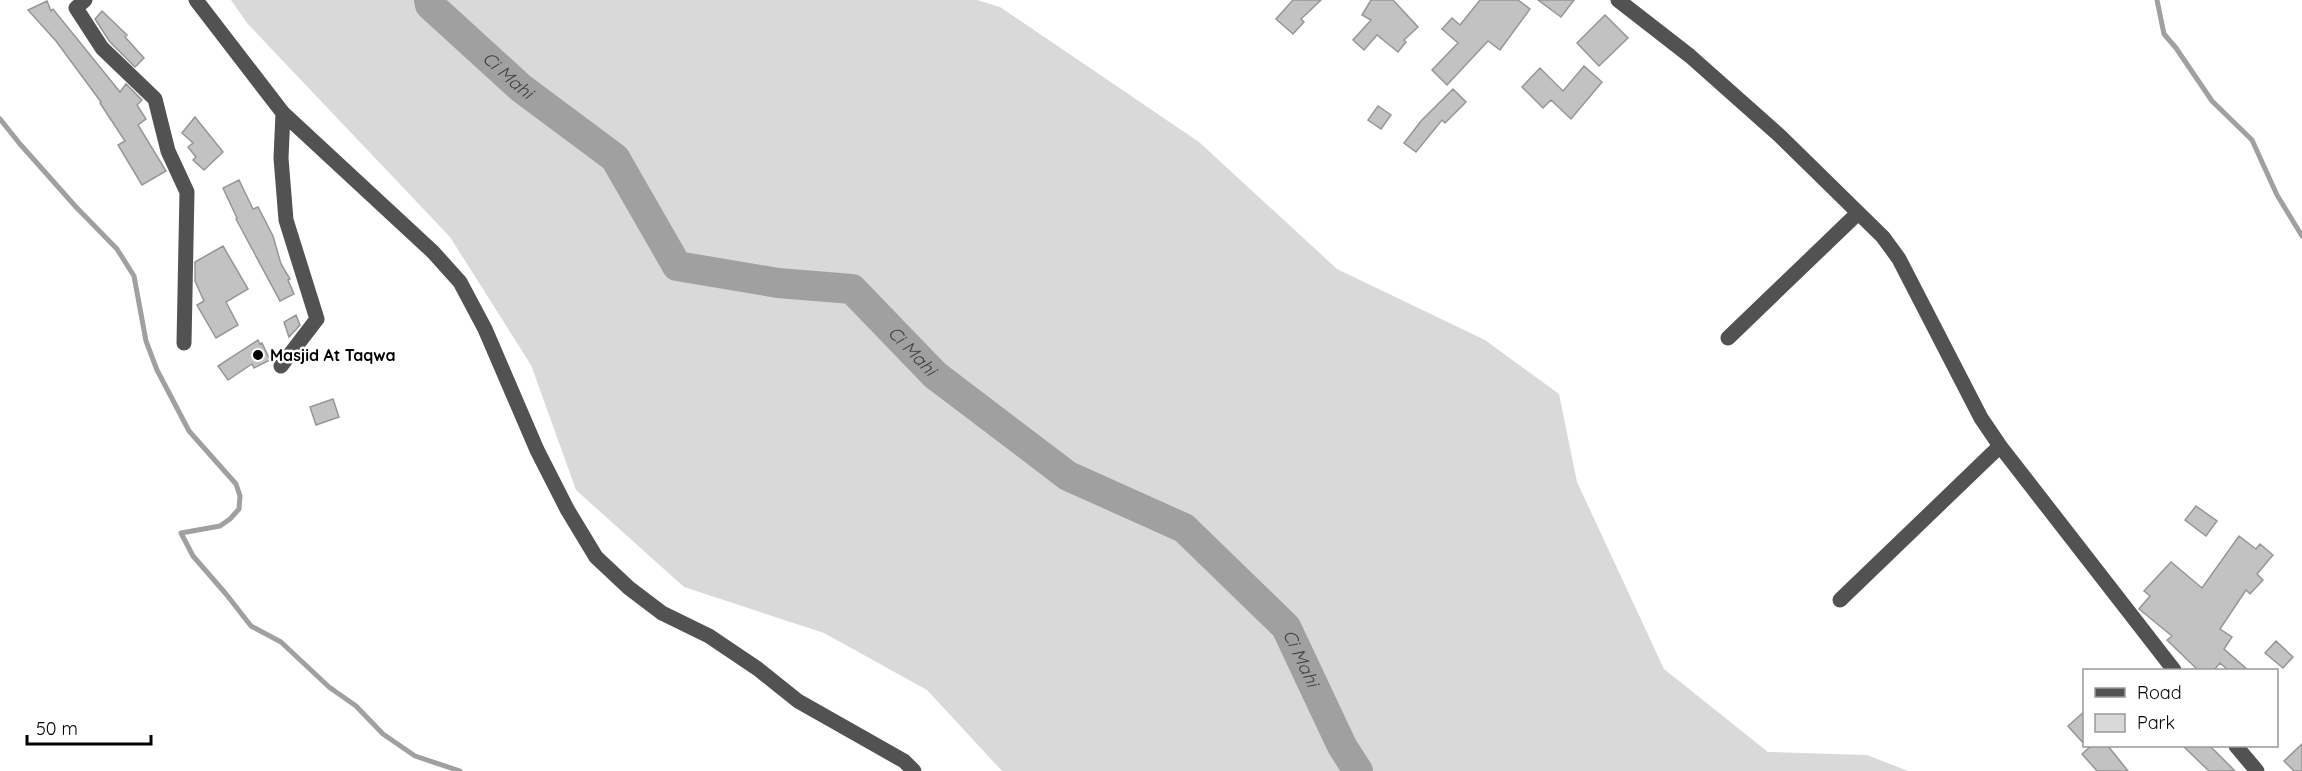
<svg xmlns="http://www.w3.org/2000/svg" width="2302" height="771" viewBox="0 0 2302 771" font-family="Quicksand,sans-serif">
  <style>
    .green { fill: #d9d9d9 }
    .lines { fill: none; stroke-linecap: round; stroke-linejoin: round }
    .stream { stroke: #a0a0a0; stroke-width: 5 }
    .river { stroke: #a0a0a0; stroke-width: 30 }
    .building { fill: #c2c2c2; stroke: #969696; stroke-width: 1.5 }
    .minor { stroke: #525252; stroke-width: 15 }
    .poi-dot { fill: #000; stroke: #fff; stroke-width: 2 }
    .labels { text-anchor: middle; stroke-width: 5; stroke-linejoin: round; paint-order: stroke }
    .poi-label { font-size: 16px; font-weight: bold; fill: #000; stroke: #fff; text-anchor: start }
    .water-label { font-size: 18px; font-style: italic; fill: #414141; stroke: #fff }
  </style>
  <rect width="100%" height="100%" fill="#fff"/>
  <path class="green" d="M 231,0 L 977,0 L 1000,7 L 1199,142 L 1337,269 L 1485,340 L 1559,394 L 1577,482 L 1664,669 L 1768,752 L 1867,755 L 1908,771 L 1002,771 L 927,690 L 824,633 L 684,587 L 576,490 L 531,365 L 450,237 L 247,23 Z"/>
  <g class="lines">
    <path class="stream" d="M 2157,0 L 2164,34 L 2176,48 L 2212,101 L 2252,140 L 2277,195 L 2302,236
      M 0,119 L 20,144 L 76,207 L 117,249 L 134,276 L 146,341 L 157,370 L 189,431 L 236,484 L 240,496 L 239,509 L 230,519 L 220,526 L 181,533 L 193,556 L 226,594 L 251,626 L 281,642 L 329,687 L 356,706 L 383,734 L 415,756 L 460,771"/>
    <path class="river" id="s1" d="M 429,0 L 430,5 L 521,88 L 615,158 L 677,266 L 778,283 L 852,289 L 935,375 L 1068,476 L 1184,528 L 1286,627 L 1342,746 L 1358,771"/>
  </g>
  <path class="building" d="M 1293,0 L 1321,0 L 1301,19 L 1304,22 L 1293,34 L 1276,19 Z
    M 1371,0 L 1393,0 L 1418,27 L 1404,40 L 1406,42 L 1398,52 L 1377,35 L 1364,50 L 1353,40 L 1371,20 L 1362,15 Z
    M 1480,0 L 1518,0 L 1530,9 L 1500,50 L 1488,41 L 1447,85 L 1432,70 L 1458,43 L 1442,29 L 1452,18 L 1460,25 Z
    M 1538,0 L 1574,0 L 1561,17 Z
    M 47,1 L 51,11 L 53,9 L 120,92 L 126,84 L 142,100 L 137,105 L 146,119 L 138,125 L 166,171 L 142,185 L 118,145 L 125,141 L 100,103 L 101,102 L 56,41 L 28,10 Z
    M 102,11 L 127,35 L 125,37 L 144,58 L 135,67 L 110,42 L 95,19 Z
    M 1605,15 L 1628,38 L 1599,66 L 1577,43 Z
    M 1584,66 L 1602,82 L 1571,119 L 1551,100 L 1543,108 L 1522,87 L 1540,68 L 1563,91 Z
    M 1453,89 L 1466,102 L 1445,123 L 1442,120 L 1416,152 L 1404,143 L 1421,121 Z
    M 1378,106 L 1391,115 L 1381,129 L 1368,120 Z
    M 195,117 L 223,152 L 204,170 L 193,160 L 196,157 L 188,147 L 193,143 L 182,133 Z
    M 239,180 L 253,209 L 258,207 L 273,236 L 281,264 L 290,279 L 288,280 L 294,294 L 280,301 L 236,219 L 237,218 L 223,188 Z
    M 223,246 L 248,289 L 226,302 L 238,325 L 216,338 L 197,305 L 204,301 L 195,281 L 195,262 Z
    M 296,315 L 300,325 L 289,337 L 284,322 Z
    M 258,340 L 260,344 L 262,343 L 270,360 L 254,368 L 252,364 L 228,380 L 218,366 Z
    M 333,399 L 339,417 L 316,425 L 310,407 Z
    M 2196,506 L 2217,521 L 2206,536 L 2185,520 Z
    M 2239,536 L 2256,549 L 2260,544 L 2273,555 L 2257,574 L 2263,580 L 2250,594 L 2246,590 L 2220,629 L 2232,637 L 2224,649 L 2248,670 L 2228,670 L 2220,663 L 2214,670 L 2198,670 L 2167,640 L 2172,636 L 2139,609 L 2150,596 L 2144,591 L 2171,562 L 2202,588 Z
    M 2276,641 L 2293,657 L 2283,668 L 2265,653 Z
    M 2085,711 L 2085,745 L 2068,726 Z
    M 2302,744 L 2302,771 L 2294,771 L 2284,761 Z
    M 2091,746 L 2108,746 L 2128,771 L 2097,771 L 2082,754 Z
    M 2183,746 L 2210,746 L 2235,771 L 2209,771 Z"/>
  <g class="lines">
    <path class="minor" d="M 85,0 L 76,8 L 102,48 L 155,99 L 168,151 L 187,192 L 184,343
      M 196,0 L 283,113 L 433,252 L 460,282 L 485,329 L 537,450 L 567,509 L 596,557 L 629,588 L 662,613 L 709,636 L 758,669 L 798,701 L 904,761 L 914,771
      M 1618,0 L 1690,56 L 1780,136 L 1883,237 L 1899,259 L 1981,418 L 2000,446 L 2174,670
      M 1728,338 L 1858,213
      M 281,366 L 317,319 L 286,220 L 281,158 L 283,113
      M 1840,600 L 2000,446
      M 2236,746 L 2257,771"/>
  </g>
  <circle class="poi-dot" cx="258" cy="355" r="6"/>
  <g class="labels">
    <g class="poi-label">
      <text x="270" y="361">Masjid At Taqwa</text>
    </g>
    <g class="water-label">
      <text dy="6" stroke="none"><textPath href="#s1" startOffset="110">Ci Mahi</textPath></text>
      <text dy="6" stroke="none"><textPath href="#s1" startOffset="633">Ci Mahi</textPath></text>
      <text dy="6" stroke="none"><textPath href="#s1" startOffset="1137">Ci Mahi</textPath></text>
    </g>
  </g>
  <rect x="2083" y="669" width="195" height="78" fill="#ffffff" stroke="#999999" stroke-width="1.5"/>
  <rect x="2095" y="688" width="30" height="9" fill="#525252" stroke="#999999" stroke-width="1.5"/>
  <text x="2137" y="699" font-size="18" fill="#000000">Road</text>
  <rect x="2095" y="714" width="30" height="18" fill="#d9d9d9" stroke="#999999" stroke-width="1.5"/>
  <text x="2137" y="729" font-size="18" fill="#000000">Park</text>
  <path d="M27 735v9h124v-9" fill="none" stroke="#000000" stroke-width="3"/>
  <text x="36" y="735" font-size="18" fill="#000000" stroke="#ffffff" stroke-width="4.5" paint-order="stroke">50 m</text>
</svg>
